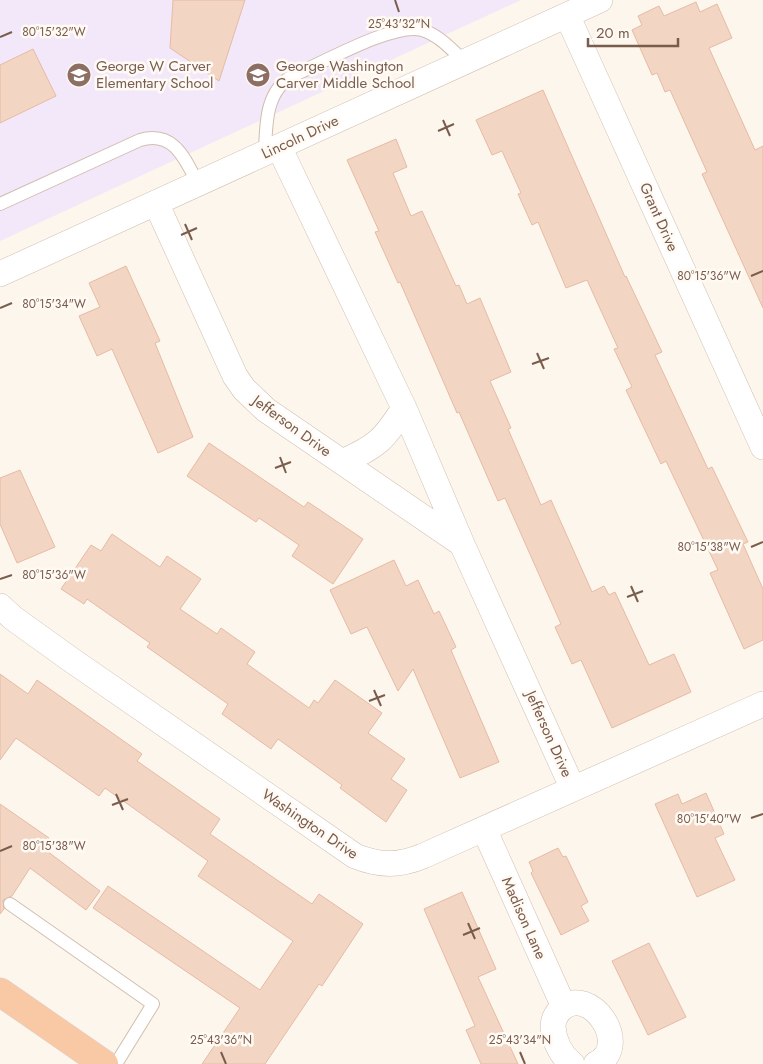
<svg xmlns="http://www.w3.org/2000/svg" width="763" height="1064" viewBox="0 0 763 1064" font-family="Jost,sans-serif">
  <style>
    .education { fill: #f3e8fa }
    .building { fill: #f3d5c3; stroke: #e6bba3 }
    .lines { fill: none; stroke-linecap: round; stroke-linejoin: round }
    .service-casing { stroke: #d1beb0; stroke-width: 14 }
    .minor-casing { stroke: #d1beb0; stroke-width: 26 }
    .trunk-casing { stroke: #dad1cd; stroke-width: 29 }
    .service { stroke: #fff; stroke-width: 12 }
    .minor { stroke: #fff; stroke-width: 25 }
    .trunk { stroke: #f9c8a4; stroke-width: 28 }
    .ticks { fill: none; stroke: #7a5c4d; stroke-width: 2 }
    .labels { text-anchor: middle; stroke-width: 5; stroke-linejoin: round; paint-order: stroke }
    .education-label { font-size: 15px; fill: #785e54; stroke: #fffaf3; text-anchor: start }
    .street-label { font-size: 15px; fill: #7a5c4d; stroke: #fffaf3 }
    .ticks-label { font-size: 12px; text-anchor: middle; fill: #7a5c4d; stroke: #fffaf3; stroke-width: 5; stroke-linejoin: round; paint-order: stroke }
  </style>
  <rect width="100%" height="100%" fill="#fdf6ec"/>
  <path class="education" d="M 0,0 L 521,0 L 0,241 Z"/>
  <path class="building" d="M 173,0 L 245,0 L 219,81 L 170,48 Z
    M 696,2 L 700,12 L 717,4 L 732,38 L 709,48 L 755,150 L 763,146 L 763,308 L 702,174 L 707,172 L 670,90 L 665,92 L 657,73 L 652,75 L 632,30 L 642,25 L 638,16 L 659,6 L 664,16 Z
    M 33,49 L 56,96 L 0,123 L 0,65 Z
    M 543,90 L 625,277 L 626,276 L 662,352 L 655,355 L 708,469 L 712,467 L 748,542 L 743,544 L 763,589 L 763,640 L 744,649 L 710,573 L 718,570 L 666,461 L 661,464 L 626,390 L 632,387 L 614,349 L 618,348 L 587,280 L 566,288 L 538,222 L 532,225 L 518,194 L 521,193 L 502,151 L 492,155 L 476,120 Z
    M 396,139 L 407,167 L 393,173 L 411,216 L 422,211 L 456,286 L 459,285 L 467,304 L 480,298 L 511,372 L 490,381 L 511,428 L 508,429 L 541,505 L 551,500 L 592,592 L 604,586 L 609,595 L 615,592 L 649,665 L 674,654 L 691,692 L 612,728 L 581,660 L 572,664 L 555,627 L 561,624 L 505,498 L 498,501 L 459,412 L 457,413 L 400,282 L 398,283 L 375,232 L 379,231 L 347,160 Z
    M 126,266 L 160,341 L 155,343 L 193,437 L 158,453 L 112,349 L 97,356 L 79,316 L 100,307 L 89,283 Z
    M 209,443 L 304,507 L 308,502 L 363,539 L 333,584 L 292,556 L 299,545 L 259,518 L 256,522 L 187,476 Z
    M 20,470 L 55,547 L 17,563 L 0,524 L 0,478 Z
    M 112,534 L 160,567 L 167,556 L 201,579 L 180,609 L 217,634 L 221,628 L 255,652 L 247,664 L 309,708 L 314,700 L 318,703 L 335,680 L 382,713 L 368,733 L 405,759 L 391,779 L 407,790 L 386,822 L 340,788 L 342,785 L 278,739 L 271,749 L 222,714 L 228,704 L 147,647 L 150,643 L 87,599 L 84,604 L 61,589 L 91,545 L 101,551 Z
    M 394,560 L 406,586 L 418,580 L 434,614 L 439,611 L 456,647 L 451,650 L 499,762 L 460,778 L 413,669 L 398,691 L 367,627 L 351,634 L 330,590 Z
    M 0,674 L 28,694 L 37,680 L 142,754 L 137,761 L 220,819 L 210,834 L 312,904 L 319,894 L 363,924 L 322,986 L 319,984 L 265,1064 L 202,1064 L 240,1008 L 93,908 L 108,886 L 260,990 L 293,941 L 198,876 L 208,861 L 105,788 L 99,796 L 16,738 L 0,760 Z
    M 706,793 L 724,834 L 715,838 L 735,880 L 697,897 L 655,804 L 678,794 L 682,804 Z
    M 0,804 L 49,838 L 43,848 L 100,891 L 86,910 L 30,868 L 12,896 L 3,900 L 4,909 L 0,914 Z
    M 558,848 L 563,857 L 566,856 L 588,902 L 581,906 L 589,921 L 561,935 L 531,873 L 533,871 L 529,862 Z
    M 462,892 L 496,969 L 478,977 L 518,1064 L 481,1064 L 466,1030 L 475,1026 L 424,909 Z
    M 649,943 L 686,1017 L 648,1035 L 612,961 Z"/>
  <g class="lines">
    <defs>
      <path id="service" d="M 265,153 C 266,125 265,90 294,75 C 323,63 394,22 422,30 C 439,35 452,50 465,62
        M 0,204 L 140,140 C 174,130 185,159 198,184
        M 10,904 L 153,1004 L 116,1064"/>
      <path id="minor" d="M 567,15 L 763,447
        M 279,147 L 404,408 L 462,544 L 573,789
        M 156,203 L 235,376 L 244,389 L 266,410 L 462,544
        M 0,274 L 600,0
        M 342,462 C 376,447 384,440 404,408
        M 0,606 L 13,618 L 70,659 L 355,856 C 380,866 399,866 423,856 L 763,704
        M 484,829 L 564,1007
        M 572,1064 C 561,1055 554,1041 553,1027 C 553,1020 556,1014 561,1009 C 590,983 633,1046 596,1064"/>
      <path id="trunk" d="M 0,992 L 104,1064"/>
    </defs>
    <use href="#service" class="service-casing"/>
    <use href="#minor" class="minor-casing"/>
    <use href="#trunk" class="trunk-casing"/>
    <use href="#service" class="service"/>
    <use href="#minor" class="minor"/>
    <use href="#trunk" class="trunk"/>
  </g>
  <path class="ticks" d="M 395,0 L 399,12M 0,37 L 12,32M 443,120 L 450,136M 438,131 L 454,124M 185,224 L 192,240M 181,235 L 197,228M 751,276 L 763,271M 0,308 L 12,303M 537,353 L 544,369M 532,364 L 549,358M 280,457 L 286,473M 275,468 L 291,462M 751,547 L 763,542M 0,579 L 12,575M 631,586 L 638,602M 627,597 L 643,591M 374,690 L 381,706M 369,701 L 385,695M 116,794 L 123,810M 112,805 L 128,799M 751,818 L 763,814M 0,851 L 12,846M 468,923 L 475,939M 463,935 L 480,928M 221,1052 L 226,1064M 520,1052 L 525,1064"/>
  <defs>
    <symbol id="school-disc" viewBox="-11 -11 22 22"><circle r="9.5" fill="#8d6e63" stroke="#fffaf3"/><path d="M0-5L7-2L0 1L-7-2ZM-4 1L0 2.5L4 1V4Q0 6-4 4Z" fill="#fff"/></symbol>
  </defs>
  <g fill-rule="evenodd">
    <use href="#school-disc" x="65" y="61" width="28" height="28"/>
    <use href="#school-disc" x="244" y="61" width="28" height="28"/>
  </g>
  <g class="labels">
    <g class="education-label">
      <text x="96" y="71">George W Carver<tspan x="96" dy="17">Elementary School</tspan></text>
      <text x="276" y="71">George Washington<tspan x="276" dy="17">Carver Middle School</tspan></text>
    </g>
    <g class="street-label">
      <text transform="translate(300 137) rotate(-25)" y="5">Lincoln Drive</text>
      <text transform="translate(659 217) rotate(66)" y="5">Grant Drive</text>
      <text transform="translate(292 426) rotate(36)" y="5">Jefferson Drive</text>
      <text transform="translate(549 734) rotate(66)" y="5">Jefferson Drive</text>
      <text transform="translate(310 824) rotate(34)" y="5">Washington Drive</text>
      <text transform="translate(524 918) rotate(66)" y="5">Madison Lane</text>
    </g>
  </g>
  <g class="ticks-label">
    <text x="399" y="28">25°43'32"N</text>
    <text x="54" y="36">80°15'32"W</text>
    <text x="709" y="280">80°15'36"W</text>
    <text x="54" y="308">80°15'34"W</text>
    <text x="709" y="551">80°15'38"W</text>
    <text x="54" y="579">80°15'36"W</text>
    <text x="709" y="823">80°15'40"W</text>
    <text x="54" y="850">80°15'38"W</text>
    <text x="221" y="1044">25°43'36"N</text>
    <text x="520" y="1044">25°43'34"N</text>
  </g>
  <path d="M588 38v8h90v-8" fill="none" stroke="#7a5c4d" stroke-width="2.5"/>
  <text x="596" y="38" font-size="15" fill="#7a5c4d" stroke="#fffaf3" stroke-width="4" paint-order="stroke">20 m</text>
</svg>
